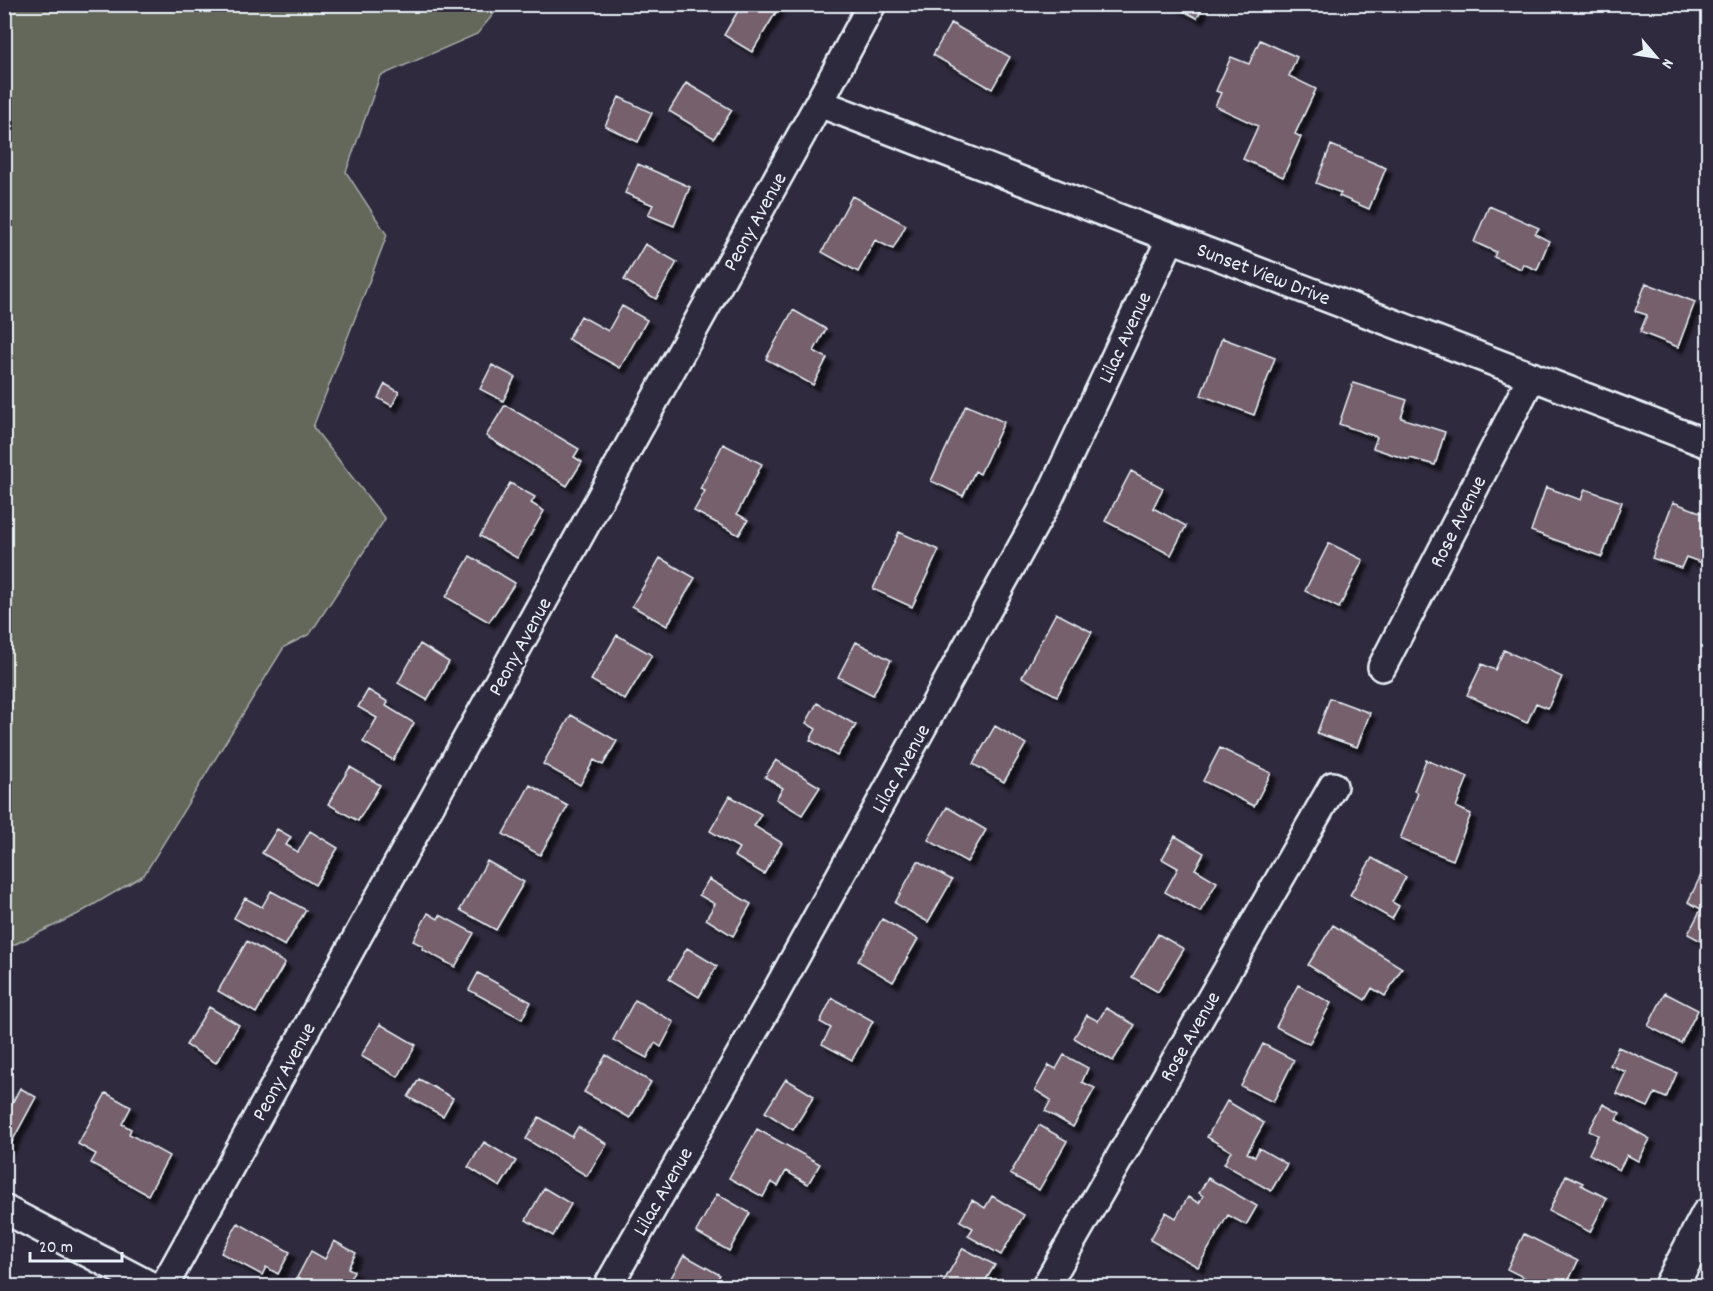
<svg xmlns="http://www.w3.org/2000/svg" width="1713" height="1291" viewBox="0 0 1713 1291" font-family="Dekko,sans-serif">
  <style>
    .green { fill: #63675a; stroke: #a6aca9; stroke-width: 1.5 }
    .building { fill: #75616c; stroke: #e8f1f8; stroke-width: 1.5; filter: url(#shadow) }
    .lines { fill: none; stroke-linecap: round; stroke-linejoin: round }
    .street-casing { stroke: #e8f1f8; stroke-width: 32 }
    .secondary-casing { stroke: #e8f1f8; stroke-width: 38 }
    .street { stroke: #2f2a3d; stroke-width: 27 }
    .secondary { stroke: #2f2a3d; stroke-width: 33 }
    .labels { text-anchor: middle; stroke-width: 5; stroke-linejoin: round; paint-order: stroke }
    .street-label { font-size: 21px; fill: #e8f1f8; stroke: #2f2a3d }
  </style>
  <defs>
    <filter id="shadow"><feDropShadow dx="5.5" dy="5.5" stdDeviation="1.5" flood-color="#0009"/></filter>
  </defs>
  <rect width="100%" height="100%" fill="#2f2a3d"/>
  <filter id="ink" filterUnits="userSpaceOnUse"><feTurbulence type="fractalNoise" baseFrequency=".0167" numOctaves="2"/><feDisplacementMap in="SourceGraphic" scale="12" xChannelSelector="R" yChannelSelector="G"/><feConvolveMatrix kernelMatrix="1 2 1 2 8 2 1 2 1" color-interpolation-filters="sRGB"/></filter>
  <g filter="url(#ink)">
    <path class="green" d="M 5,4 L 501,5 L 477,34 L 380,76 L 346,172 L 387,235 L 313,427 L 385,519 L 310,634 L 284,647 L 144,875 L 78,914 L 5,949 Z"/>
    <path class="building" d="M 742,4 L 770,4 L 778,9 L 752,52 L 724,35 Z
      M 1170,4 L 1204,4 L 1197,18 Z
      M 951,23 L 1010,57 L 992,89 L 933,55 Z
      M 1260,40 L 1297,57 L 1289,76 L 1316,89 L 1295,134 L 1301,137 L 1283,177 L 1243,159 L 1258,126 L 1215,106 L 1221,93 L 1216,91 L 1231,57 L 1249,64 Z
      M 686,83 L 732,110 L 714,138 L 669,111 Z
      M 619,97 L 652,113 L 638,142 L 605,126 Z
      M 1331,145 L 1386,168 L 1369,209 L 1339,196 L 1341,193 L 1316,183 Z
      M 638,164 L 690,187 L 674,226 L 648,215 L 653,205 L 625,193 Z
      M 852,196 L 906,225 L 893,249 L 875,240 L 858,272 L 822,252 Z
      M 1489,206 L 1539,228 L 1535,234 L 1549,241 L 1537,270 L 1523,264 L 1521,269 L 1494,257 L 1496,252 L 1474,242 Z
      M 645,244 L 677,262 L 656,299 L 624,280 Z
      M 1646,283 L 1695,302 L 1678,347 L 1640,332 L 1647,315 L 1635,311 Z
      M 622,306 L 647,320 L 620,368 L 568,339 L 581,316 L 608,331 Z
      M 793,310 L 826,329 L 814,351 L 827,358 L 813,385 L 766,359 Z
      M 1222,338 L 1275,358 L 1254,415 L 1201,395 Z
      M 492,365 L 515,377 L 503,401 L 480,389 Z
      M 1353,383 L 1407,400 L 1401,418 L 1445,432 L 1435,465 L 1410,458 L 1409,460 L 1373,448 L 1377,437 L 1339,424 Z
      M 385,384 L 399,392 L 392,406 L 378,398 Z
      M 505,405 L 579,449 L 574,457 L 582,462 L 567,486 L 486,436 Z
      M 966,405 L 1004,422 L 980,474 L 975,471 L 963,496 L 931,481 Z
      M 723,444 L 762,464 L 737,514 L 748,520 L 739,535 L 694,511 L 705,491 L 700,489 Z
      M 1131,471 L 1163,488 L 1153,508 L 1186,526 L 1171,555 L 1105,521 Z
      M 510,483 L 535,497 L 531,503 L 544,511 L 517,558 L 480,536 Z
      M 1546,487 L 1581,500 L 1585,489 L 1622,502 L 1602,557 L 1531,531 Z
      M 1673,502 L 1708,515 L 1708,565 L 1686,557 L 1681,568 L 1652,558 Z
      M 899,532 L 939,550 L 912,607 L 873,589 Z
      M 1329,543 L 1363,560 L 1339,608 L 1305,591 Z
      M 470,556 L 515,583 L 489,622 L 446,597 Z
      M 660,558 L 695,578 L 667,626 L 632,606 Z
      M 1056,613 L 1092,632 L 1057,696 L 1022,677 Z
      M 617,635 L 652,655 L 625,700 L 591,680 Z
      M 856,642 L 891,660 L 873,695 L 838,677 Z
      M 420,644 L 449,662 L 427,700 L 398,683 Z
      M 1504,650 L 1562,677 L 1548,708 L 1536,703 L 1527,723 L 1467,695 L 1482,664 L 1495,670 Z
      M 368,690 L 388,702 L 386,706 L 414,723 L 393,760 L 363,742 L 377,718 L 358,707 Z
      M 1330,698 L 1370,713 L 1357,747 L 1317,733 Z
      M 817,703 L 856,725 L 837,756 L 810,740 L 816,729 L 806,723 Z
      M 571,715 L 617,741 L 603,765 L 594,760 L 580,785 L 543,764 Z
      M 995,726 L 1026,744 L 1004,782 L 973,764 Z
      M 1220,748 L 1271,773 L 1254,806 L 1203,781 Z
      M 776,760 L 820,787 L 802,815 L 776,799 L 783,788 L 765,777 Z
      M 1426,760 L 1468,777 L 1456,807 L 1471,814 L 1453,860 L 1400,839 L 1418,793 L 1414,791 Z
      M 350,767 L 380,785 L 358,821 L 328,804 Z
      M 530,785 L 568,806 L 540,855 L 503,834 Z
      M 730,796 L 761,814 L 754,826 L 782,843 L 764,874 L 734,856 L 739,848 L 710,831 Z
      M 947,807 L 986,830 L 967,862 L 928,840 Z
      M 277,829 L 291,837 L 286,845 L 298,852 L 310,831 L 338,848 L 315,885 L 262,853 Z
      M 1175,836 L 1204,853 L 1195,869 L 1217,882 L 1200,912 L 1165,892 L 1178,868 L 1162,859 Z
      M 1372,858 L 1406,877 L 1392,902 L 1399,906 L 1392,919 L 1350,895 Z
      M 487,861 L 524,882 L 496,930 L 460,910 Z
      M 918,861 L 952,880 L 928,922 L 895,903 Z
      M 1702,873 L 1708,877 L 1708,945 L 1688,934 L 1701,909 L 1688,902 Z
      M 709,879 L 751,904 L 733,936 L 706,919 L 715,904 L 699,895 Z
      M 271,891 L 306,910 L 285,946 L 234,918 L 245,898 L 262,907 Z
      M 428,913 L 438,919 L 440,915 L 474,933 L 455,967 L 422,949 L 423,946 L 413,941 Z
      M 882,919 L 918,939 L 893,982 L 858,961 Z
      M 1333,925 L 1402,968 L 1385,996 L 1372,988 L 1365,1000 L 1308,965 Z
      M 1158,934 L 1184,949 L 1158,992 L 1132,977 Z
      M 247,941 L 285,963 L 256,1013 L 218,991 Z
      M 687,948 L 717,966 L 699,997 L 669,979 Z
      M 478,973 L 531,1002 L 522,1019 L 469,990 Z
      M 1298,985 L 1331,1003 L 1309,1044 L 1276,1027 Z
      M 1665,993 L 1698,1010 L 1681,1043 L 1648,1026 Z
      M 832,998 L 873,1021 L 852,1060 L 822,1044 L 831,1028 L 820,1022 Z
      M 635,1000 L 674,1022 L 661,1047 L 655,1043 L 647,1058 L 613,1040 Z
      M 209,1007 L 239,1025 L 216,1063 L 186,1045 Z
      M 1106,1008 L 1135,1025 L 1113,1061 L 1074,1038 L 1087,1015 L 1098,1021 Z
      M 380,1024 L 416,1045 L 398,1077 L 361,1056 Z
      M 1263,1044 L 1294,1060 L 1273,1102 L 1241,1086 Z
      M 1618,1047 L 1677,1073 L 1666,1098 L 1655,1093 L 1648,1107 L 1616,1093 L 1626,1072 L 1610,1065 Z
      M 606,1055 L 651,1082 L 630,1118 L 584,1092 Z
      M 1064,1055 L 1088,1068 L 1082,1082 L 1095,1088 L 1073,1127 L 1045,1111 L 1051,1100 L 1035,1090 L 1049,1065 L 1056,1069 Z
      M 419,1079 L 453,1098 L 443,1116 L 408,1097 Z
      M 786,1079 L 814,1096 L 793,1130 L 765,1112 Z
      M 20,1088 L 36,1097 L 8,1149 L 4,1147 L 4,1112 L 7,1113 Z
      M 106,1093 L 131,1107 L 122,1124 L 131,1129 L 129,1134 L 169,1156 L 148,1195 L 91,1163 L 96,1154 L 78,1144 Z
      M 1227,1101 L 1264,1123 L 1247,1153 L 1255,1157 L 1259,1148 L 1287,1164 L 1271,1191 L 1224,1164 L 1231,1151 L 1207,1137 Z
      M 1603,1104 L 1620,1113 L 1616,1120 L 1650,1139 L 1638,1161 L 1627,1155 L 1619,1170 L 1589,1154 L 1598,1135 L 1589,1131 Z
      M 539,1117 L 572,1137 L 578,1127 L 607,1144 L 587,1176 L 526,1139 Z
      M 1039,1125 L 1067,1141 L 1039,1190 L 1010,1174 Z
      M 757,1129 L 820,1164 L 808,1184 L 786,1171 L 778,1186 L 771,1182 L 763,1197 L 729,1178 Z
      M 484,1142 L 516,1161 L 500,1187 L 468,1167 Z
      M 1566,1175 L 1583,1183 L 1581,1185 L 1607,1198 L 1590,1232 L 1549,1211 Z
      M 1208,1178 L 1257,1206 L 1246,1225 L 1228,1215 L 1198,1267 L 1150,1240 L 1166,1212 L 1176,1218 L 1188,1197 L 1199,1203 L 1203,1196 L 1199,1193 Z
      M 544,1188 L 571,1204 L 553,1236 L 526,1220 Z
      M 717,1194 L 750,1213 L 729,1251 L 696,1232 Z
      M 992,1196 L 1024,1215 L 1001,1255 L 968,1236 L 973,1228 L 960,1221 L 972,1200 L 985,1208 Z
      M 238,1223 L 290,1252 L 278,1274 L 266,1267 L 262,1275 L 221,1253 Z
      M 1524,1234 L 1578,1261 L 1566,1286 L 1541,1286 L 1507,1269 Z
      M 334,1241 L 356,1253 L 348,1268 L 354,1271 L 346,1286 L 297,1286 L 293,1285 L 311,1251 L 325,1259 Z
      M 963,1248 L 995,1265 L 982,1286 L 941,1286 Z
      M 684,1255 L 720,1275 L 713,1286 L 672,1286 L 668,1283 Z"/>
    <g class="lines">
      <defs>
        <path id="street" d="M 819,103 L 1708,444
          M 1382,667 L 1532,376
          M 4,1209 L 151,1286
          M 164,1286 L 819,103 L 872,4
          M 608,1286 L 771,1001 L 1049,498 L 1171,238
          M 1046,1286 L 1333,786"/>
        <path id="secondary" d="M 1671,1286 L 1708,1215"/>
      </defs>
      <use href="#street" class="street-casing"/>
      <use href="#secondary" class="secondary-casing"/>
      <use href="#street" class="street"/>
      <use href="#secondary" class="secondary"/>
    </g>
  </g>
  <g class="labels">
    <g class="street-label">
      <text transform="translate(754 221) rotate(-61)" y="7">Peony Avenue</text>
      <text transform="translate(1264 273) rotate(21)" y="7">Sunset View Drive</text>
      <text transform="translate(1124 337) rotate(-65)" y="7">Lilac Avenue</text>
      <text transform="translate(1457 521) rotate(-63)" y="7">Rose Avenue</text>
      <text transform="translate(519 646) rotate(-61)" y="7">Peony Avenue</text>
      <text transform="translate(900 768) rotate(-61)" y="7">Lilac Avenue</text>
      <text transform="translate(1189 1036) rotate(-60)" y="7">Rose Avenue</text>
      <text transform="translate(283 1071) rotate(-61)" y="7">Peony Avenue</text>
      <text transform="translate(662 1191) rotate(-60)" y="7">Lilac Avenue</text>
    </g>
  </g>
  <rect width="1713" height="1291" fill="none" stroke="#2f2a3d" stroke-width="24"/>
  <rect x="12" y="12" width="1689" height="1267" fill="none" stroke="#e8f1f8" stroke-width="2" filter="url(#ink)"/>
  <g transform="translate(1656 57) rotate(119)" stroke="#2f2a3d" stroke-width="4.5" paint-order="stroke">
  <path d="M0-4.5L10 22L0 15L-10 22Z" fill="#e8f1f8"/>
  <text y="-9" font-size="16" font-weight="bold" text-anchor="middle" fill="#e8f1f8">N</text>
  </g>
  <path d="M30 1252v9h92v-9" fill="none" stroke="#e8f1f8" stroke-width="3"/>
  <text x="39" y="1252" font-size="18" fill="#e8f1f8" stroke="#2f2a3d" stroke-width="4.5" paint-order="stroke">20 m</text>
</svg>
